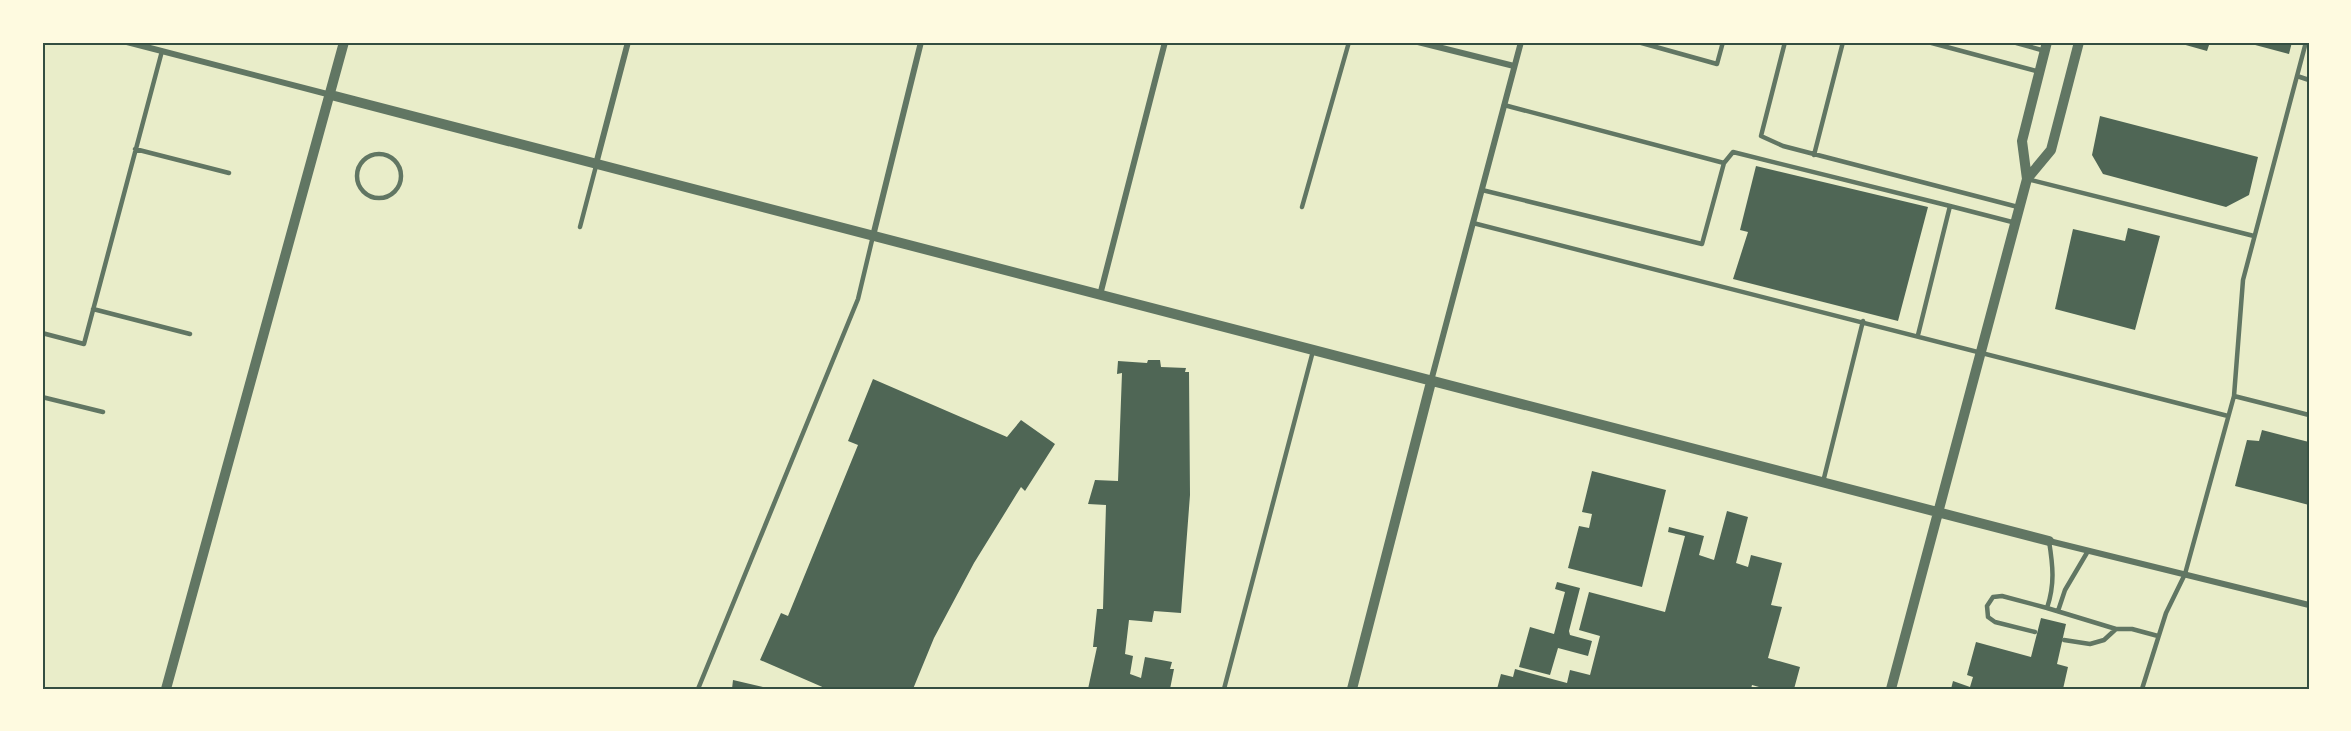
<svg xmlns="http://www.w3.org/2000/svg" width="2351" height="731" viewBox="0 0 2351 731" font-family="'Roboto Condensed',sans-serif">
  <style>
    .building { fill: #4f6655 }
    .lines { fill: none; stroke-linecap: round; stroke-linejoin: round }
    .service { stroke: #617663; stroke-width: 4.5 }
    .minor { stroke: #617663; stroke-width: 6 }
    .tertiary { stroke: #617663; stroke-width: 10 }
    .neatline { fill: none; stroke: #344e41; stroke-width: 2 }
  </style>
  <rect width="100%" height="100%" fill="#e9edc9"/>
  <path class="building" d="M 2175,42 L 2210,42 L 2207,51 Z
    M 2244,42 L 2292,42 L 2289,54 Z
    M 2100,116 L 2258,157 L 2249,195 L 2226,207 L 2103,174 L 2092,155 Z
    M 1756,166 L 1928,207 L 1898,321 L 1733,279 L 1748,232 L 1740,230 Z
    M 2128,228 L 2160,236 L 2135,330 L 2055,309 L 2073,229 L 2125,241 Z
    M 1148,360 L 1160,360 L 1161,367 L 1186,368 L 1185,372 L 1189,372 L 1190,495 L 1181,613 L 1154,611 L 1152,622 L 1129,620 L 1125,654 L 1133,656 L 1130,674 L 1141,678 L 1145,657 L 1172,662 L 1170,669 L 1174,669 L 1170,689 L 1088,689 L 1097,647 L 1093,647 L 1097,609 L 1103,609 L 1106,505 L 1088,504 L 1095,480 L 1118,481 L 1122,373 L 1117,374 L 1118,361 L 1147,363 Z
    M 873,379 L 1007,437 L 1021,420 L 1055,444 L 1025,491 L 1021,487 L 974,563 L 934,638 L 913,689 L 827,689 L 760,660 L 781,613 L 788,616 L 858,445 L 848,441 Z
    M 2262,430 L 2309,442 L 2309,505 L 2235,486 L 2247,440 L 2259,441 Z
    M 1592,471 L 1666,490 L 1642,587 L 1568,568 L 1579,526 L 1589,528 L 1592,514 L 1582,512 Z
    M 1727,511 L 1748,517 L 1736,563 L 1748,567 L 1751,555 L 1782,563 L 1771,605 L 1782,607 L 1768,658 L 1800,667 L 1794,689 L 1766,689 L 1752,685 L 1751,689 L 1497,689 L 1501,674 L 1513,677 L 1515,669 L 1567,683 L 1570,670 L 1590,675 L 1600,636 L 1579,630 L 1589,592 L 1665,612 L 1685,536 L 1668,532 L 1669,527 L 1704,536 L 1699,555 L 1714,560 Z
    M 1557,582 L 1580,588 L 1569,631 L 1570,635 L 1592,641 L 1588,656 L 1558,648 L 1550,675 L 1519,667 L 1530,627 L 1554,634 L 1565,592 L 1555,589 Z
    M 2041,618 L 2066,624 L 2057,664 L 2068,667 L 2063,689 L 1951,689 L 1953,681 L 1970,687 L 1973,677 L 1967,675 L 1976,642 L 2031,657 Z
    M 733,680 L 767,688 L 766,689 L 732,689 Z"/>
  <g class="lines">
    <path class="service" d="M 1638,42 L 1717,64 L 1723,42
      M 1785,42 L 1761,136 L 1783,146 L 2018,207
      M 1928,42 L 2040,72
      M 2013,42 L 2045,51
      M 2306,42 L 2243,280 L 2234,396 L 2309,415
      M 2297,76 L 2309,80
      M 1504,105 L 1724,163
      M 135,149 L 229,173
      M357 176a22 22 0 1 1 44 0a22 22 0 1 1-44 0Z
      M 1814,155 L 1843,42
      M 2027,179 L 2254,236
      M 1482,190 L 1702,244 L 1724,163 L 1733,152 L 1950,206
      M 1302,207 L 1349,42
      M 1473,223 L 2228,416
      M 580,227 L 596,166
      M 93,309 L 190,334
      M 42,333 L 84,344 L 162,51
      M 1918,335 L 1950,206 L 2016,223
      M 42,397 L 103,412
      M 1823,482 L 1863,321
      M 2047,608 L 2116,629
      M 2058,611 L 2065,590 L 2088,551
      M 2035,632 L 1995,622 L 1988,617 L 1987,606 L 1993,597 L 2002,596 L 2047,608 C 2055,584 2053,566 2049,541
      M 2064,640 L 2090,644 L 2104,640 L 2116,629 L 2132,629 L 2158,636
      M 698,689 L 858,299 L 873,236
      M 1224,689 L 1313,351
      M 2142,689 L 2166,613 L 2185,574 L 2234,396"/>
    <path class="minor" d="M 127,42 L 331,95
      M 1418,42 L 1514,66
      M 596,164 L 628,42
      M 873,236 L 921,42
      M 1100,295 L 1165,42
      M 1431,381 L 1521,42
      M 2049,541 L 2309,605"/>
    <path class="tertiary" d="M 331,95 L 2049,541
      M 2027,179 L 2051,150 L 2079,42
      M 166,689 L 344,42
      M 1352,689 L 1431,382
      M 1891,689 L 2027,179 L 2022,141 L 2047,42"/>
  </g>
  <rect width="2351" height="731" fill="none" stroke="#fefae0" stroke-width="87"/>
  <rect x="44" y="44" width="2264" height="644" class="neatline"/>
</svg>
